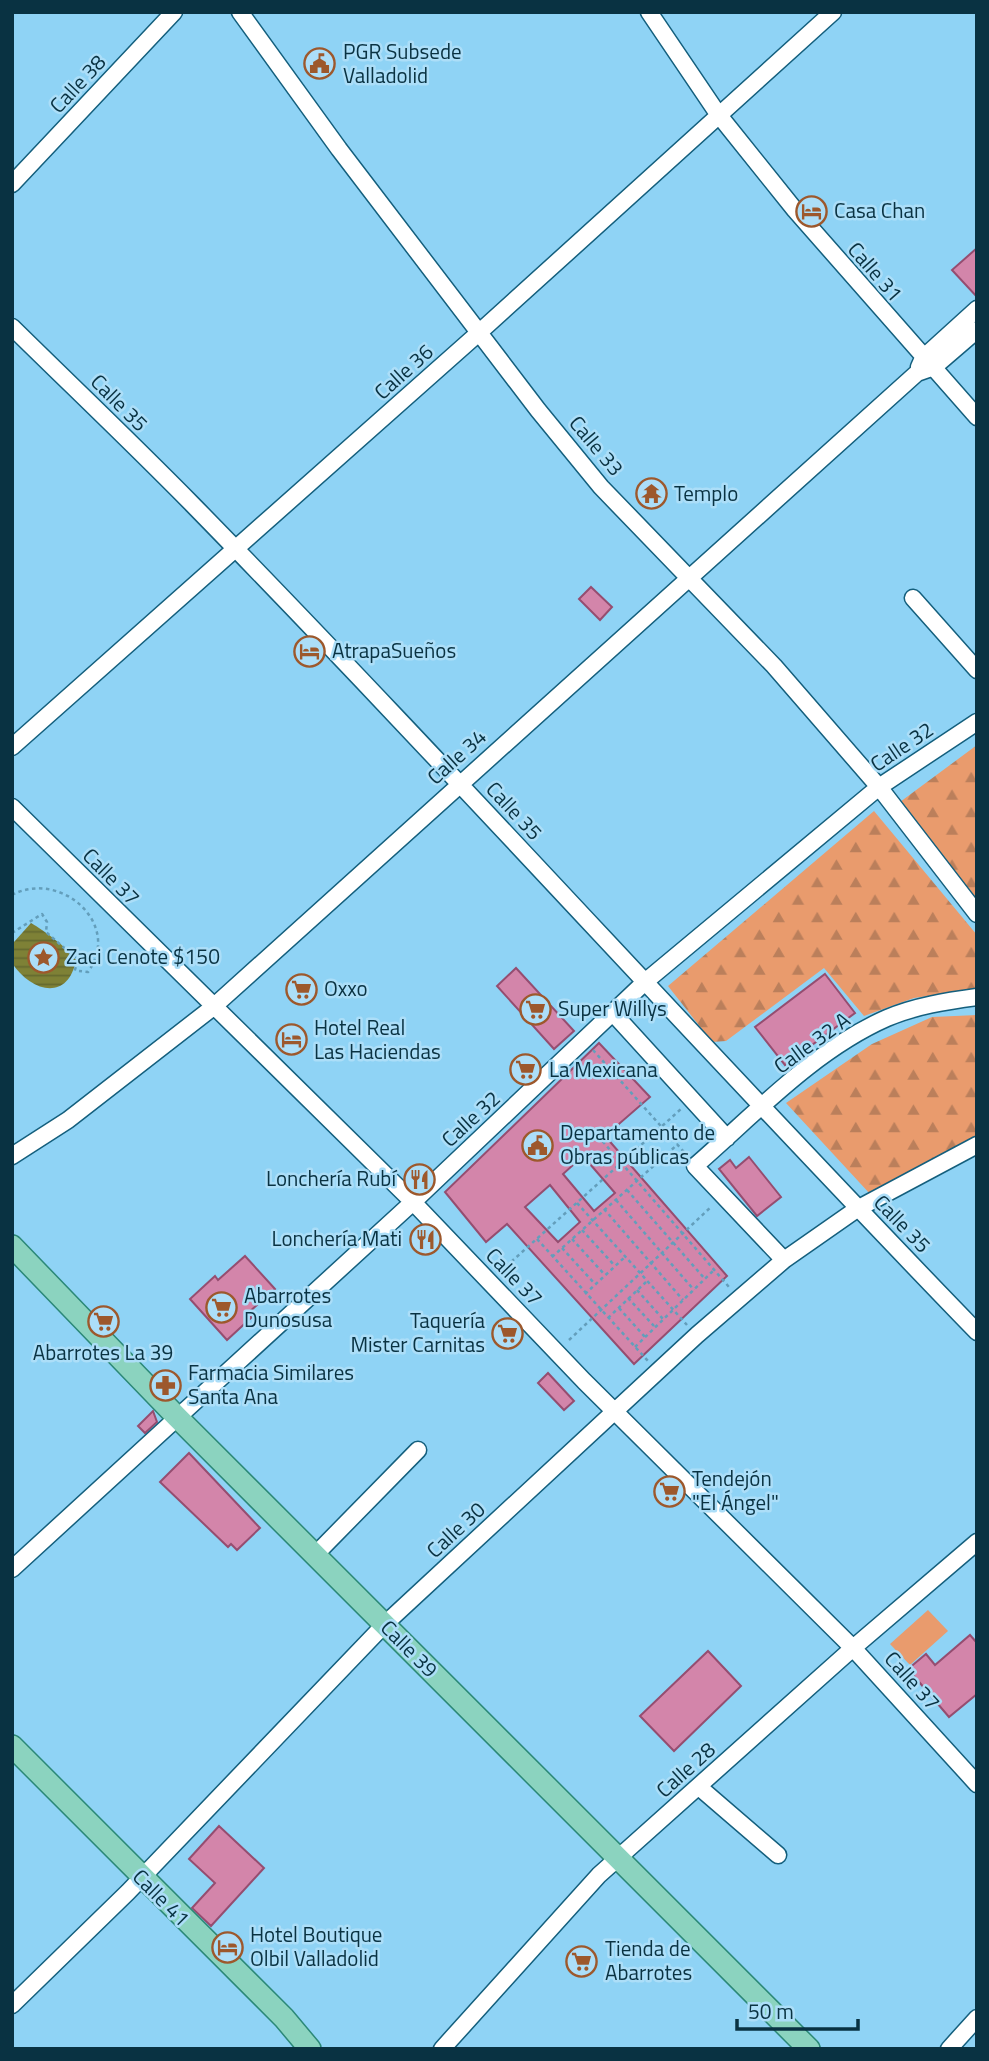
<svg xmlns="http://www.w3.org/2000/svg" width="989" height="2061" viewBox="0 0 989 2061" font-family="'Titillium Web',sans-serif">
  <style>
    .forest { fill: url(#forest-firs) }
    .pitch { fill: #e99b6d }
    .water { fill: url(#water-rules) }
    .building { fill: #d385aa; stroke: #954d70; stroke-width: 2; fill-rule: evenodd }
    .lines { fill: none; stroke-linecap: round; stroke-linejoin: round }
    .minor-casing { stroke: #145f7d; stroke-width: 19 }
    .major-casing { stroke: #2b8877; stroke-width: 24 }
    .path { stroke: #639ebb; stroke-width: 2.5; stroke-dasharray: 3.5 3.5; stroke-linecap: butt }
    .minor { stroke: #fff; stroke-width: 16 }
    .major { stroke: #8bd3bf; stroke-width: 21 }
    .labels { text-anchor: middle; stroke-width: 5; stroke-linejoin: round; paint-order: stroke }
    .poi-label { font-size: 21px; fill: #093242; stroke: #acdef8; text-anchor: start }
    .street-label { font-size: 21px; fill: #093242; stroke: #acdef8 }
  </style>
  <defs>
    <pattern id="forest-firs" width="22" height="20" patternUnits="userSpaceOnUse" patternTransform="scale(1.75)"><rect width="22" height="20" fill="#e99b6d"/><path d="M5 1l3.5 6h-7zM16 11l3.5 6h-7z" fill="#bb7f5b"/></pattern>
    <pattern id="water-rules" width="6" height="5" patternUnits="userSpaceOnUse" patternTransform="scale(1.75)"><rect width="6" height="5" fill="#7e8136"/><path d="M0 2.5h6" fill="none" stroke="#656a2f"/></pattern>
  </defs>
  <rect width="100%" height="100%" fill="#8fd3f5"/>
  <path class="forest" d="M 977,745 L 977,899 L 900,802 Z
    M 874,811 L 977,935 L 977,989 L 914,998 L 864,1016 L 824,968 L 726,1041 L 712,1042 L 668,986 Z
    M 977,1015 L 977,1136 L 871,1195 L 786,1103 L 872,1044 L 932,1017 Z"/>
  <path class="pitch" d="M 928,1610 L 948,1631 L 910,1665 L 890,1644 Z"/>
  <path class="water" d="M 31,923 C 43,930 68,948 76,960 C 68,1002 31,992 12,963 L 14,942 Z"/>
  <path class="building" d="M 977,248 L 977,297 L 952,270 Z
    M 591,587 L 612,607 L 600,620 L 579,599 Z
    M 516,968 L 574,1031 L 554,1049 L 497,986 Z
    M 825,974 L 855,1013 L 785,1065 L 755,1027 Z
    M 599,1043 L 650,1097 L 605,1136 L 727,1276 L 634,1364 L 507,1224 L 486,1242 L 445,1192 ZM 583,1156 L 615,1193 L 594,1211 L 563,1174 ZM 550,1185 L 580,1222 L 558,1242 L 525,1207 Z
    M 749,1157 L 781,1197 L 757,1216 L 719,1169 L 730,1160 L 736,1168 Z
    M 245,1256 L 275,1289 L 248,1313 L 252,1317 L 227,1340 L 190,1299 L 215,1276 L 218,1280 Z
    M 548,1373 L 574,1401 L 564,1410 L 538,1383 Z
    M 153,1411 L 157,1422 L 145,1433 L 138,1426 Z
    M 189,1453 L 260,1528 L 237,1550 L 231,1544 L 228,1547 L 160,1482 Z
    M 970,1635 L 977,1643 L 977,1694 L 949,1717 L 908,1669 L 926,1654 L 935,1665 Z
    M 708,1651 L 741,1686 L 674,1751 L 640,1716 Z
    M 219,1826 L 264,1868 L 211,1926 L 192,1908 L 215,1883 L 189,1859 Z"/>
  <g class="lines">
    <defs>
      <path id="minor" d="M 240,12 L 339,149 L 538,410 L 601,487 L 774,666 L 879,787 L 977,914
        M 649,12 L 718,114 L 795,210 L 977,417
        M 12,184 L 174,12
        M 12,327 C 72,386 133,444 192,504 C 458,776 712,1059 977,1332
        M 919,367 L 923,358 L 977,309
        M 913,598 L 977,670
        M 12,747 L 473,338 L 833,12
        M 12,807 L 413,1202 L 584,1381 L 853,1648 L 977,1784
        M 613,1013 L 727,1138
        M 12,1156 L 68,1120 L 212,1008 L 917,373 L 934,367 L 977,330
        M 784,1260 L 695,1166 C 755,1114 814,1050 887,1018 C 915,1006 947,1001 977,997
        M 316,1554 L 418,1450
        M 12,1569 L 413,1202 L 646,981 L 879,787 L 977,722
        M 699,1787 L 778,1855
        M 12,2005 L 128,1892 L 384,1625 L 697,1335 L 784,1260 L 857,1209 L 977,1145
        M 442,2049 L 599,1875 L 853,1648 L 977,1542
        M 949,2049 L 977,2018"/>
      <path id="major" d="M 12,1246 L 177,1417 L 809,2049
        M 12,1746 L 284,2018 L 310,2049"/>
    </defs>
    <use href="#minor" class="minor-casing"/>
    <use href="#major" class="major-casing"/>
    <path class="path" d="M 12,895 C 60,869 123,924 88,972 L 79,971
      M 12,933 L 42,914 L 47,922 L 46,932 L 78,960 L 74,973
      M 593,1050 L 684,1152
      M 598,1136 L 729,1287
      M 627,1190 L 705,1279
      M 616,1200 L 694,1290
      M 577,1203 L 687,1325
      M 604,1209 L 683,1300
      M 582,1230 L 615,1266
      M 537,1239 L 648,1361
      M 572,1239 L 605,1275
      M 562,1248 L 595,1284
      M 552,1257 L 678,1144
      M 501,1271 L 681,1109
      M 637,1290 L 663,1319
      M 585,1294 L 626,1256
      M 628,1298 L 654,1326
      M 619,1308 L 645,1337
      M 608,1318 L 646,1282
      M 569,1340 L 712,1206
      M 635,1347 L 715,1269"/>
    <use href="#minor" class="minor"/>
    <use href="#major" class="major"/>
  </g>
  <defs>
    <symbol id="civic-ring" viewBox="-11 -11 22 22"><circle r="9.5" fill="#acdef8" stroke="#9d582c" stroke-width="1.5"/><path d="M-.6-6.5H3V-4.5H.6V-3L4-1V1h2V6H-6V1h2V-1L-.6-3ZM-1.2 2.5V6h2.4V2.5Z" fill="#9d582c"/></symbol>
    <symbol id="hotel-ring" viewBox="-11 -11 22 22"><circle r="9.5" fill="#acdef8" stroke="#9d582c" stroke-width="1.5"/><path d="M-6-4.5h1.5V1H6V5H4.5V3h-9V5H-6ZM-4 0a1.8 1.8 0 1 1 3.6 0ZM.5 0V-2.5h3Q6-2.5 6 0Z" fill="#9d582c"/></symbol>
    <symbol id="temple-ring" viewBox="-11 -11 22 22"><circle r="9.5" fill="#acdef8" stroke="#9d582c" stroke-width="1.5"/><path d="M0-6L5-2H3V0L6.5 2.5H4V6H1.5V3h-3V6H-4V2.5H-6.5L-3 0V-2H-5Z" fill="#9d582c"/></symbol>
    <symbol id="sight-ring" viewBox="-11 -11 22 22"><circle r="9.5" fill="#acdef8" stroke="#9d582c" stroke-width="1.5"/><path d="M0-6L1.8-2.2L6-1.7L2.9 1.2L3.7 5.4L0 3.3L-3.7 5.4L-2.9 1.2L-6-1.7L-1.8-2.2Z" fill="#9d582c"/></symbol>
    <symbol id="supermarket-ring" viewBox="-11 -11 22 22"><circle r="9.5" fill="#acdef8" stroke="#9d582c" stroke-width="1.5"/><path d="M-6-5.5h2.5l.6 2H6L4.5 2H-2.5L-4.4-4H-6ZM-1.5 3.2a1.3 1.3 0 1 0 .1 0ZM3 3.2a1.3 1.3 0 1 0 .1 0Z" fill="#9d582c"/></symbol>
    <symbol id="restaurant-ring" viewBox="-11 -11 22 22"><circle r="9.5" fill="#acdef8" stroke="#9d582c" stroke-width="1.5"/><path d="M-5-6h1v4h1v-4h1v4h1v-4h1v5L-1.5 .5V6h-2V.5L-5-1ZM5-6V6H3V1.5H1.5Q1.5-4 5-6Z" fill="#9d582c"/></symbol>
    <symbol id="pharmacy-ring" viewBox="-11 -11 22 22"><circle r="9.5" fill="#acdef8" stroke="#9d582c" stroke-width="1.5"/><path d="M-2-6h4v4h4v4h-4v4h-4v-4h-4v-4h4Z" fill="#9d582c"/></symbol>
  </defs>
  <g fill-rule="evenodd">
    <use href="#civic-ring" x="302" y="46" width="35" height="35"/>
    <use href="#hotel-ring" x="794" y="194" width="35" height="35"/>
    <use href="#temple-ring" x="634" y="476" width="35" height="35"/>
    <use href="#hotel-ring" x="292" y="634" width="35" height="35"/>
    <use href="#sight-ring" x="26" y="940" width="35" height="35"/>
    <use href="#supermarket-ring" x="284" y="972" width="35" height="35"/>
    <use href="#supermarket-ring" x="518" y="992" width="35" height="35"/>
    <use href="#hotel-ring" x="274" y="1022" width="35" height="35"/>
    <use href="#supermarket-ring" x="508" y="1052" width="35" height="35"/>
    <use href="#civic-ring" x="520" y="1128" width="35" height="35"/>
    <use href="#restaurant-ring" x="402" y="1162" width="35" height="35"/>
    <use href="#restaurant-ring" x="408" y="1222" width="35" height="35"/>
    <use href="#supermarket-ring" x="204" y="1290" width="35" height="35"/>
    <use href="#supermarket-ring" x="86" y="1304" width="35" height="35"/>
    <use href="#supermarket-ring" x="490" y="1316" width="35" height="35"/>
    <use href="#pharmacy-ring" x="148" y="1368" width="35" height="35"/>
    <use href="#supermarket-ring" x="652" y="1474" width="35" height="35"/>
    <use href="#hotel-ring" x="210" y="1930" width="35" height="35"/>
    <use href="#supermarket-ring" x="564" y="1944" width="35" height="35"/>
  </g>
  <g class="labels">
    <g class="poi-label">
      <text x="343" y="59">PGR Subsede<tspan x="343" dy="24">Valladolid</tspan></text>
      <text x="834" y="218">Casa Chan</text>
      <text x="674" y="501">Templo</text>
      <text x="332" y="658">AtrapaSueños</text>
      <text x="66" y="964">Zaci Cenote $150</text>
      <text x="324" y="996">Oxxo</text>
      <text x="558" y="1016">Super Willys</text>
      <text x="314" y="1035">Hotel Real<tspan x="314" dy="24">Las Haciendas</tspan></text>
      <text x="549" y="1077">La Mexicana</text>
      <text x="560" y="1140">Departamento de<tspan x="560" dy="24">Obras públicas</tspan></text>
      <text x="396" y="1186" text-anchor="end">Lonchería Rubí</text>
      <text x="402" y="1246" text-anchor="end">Lonchería Mati</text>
      <text x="244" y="1303">Abarrotes<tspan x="244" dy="24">Dunosusa</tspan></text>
      <text x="485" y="1328" text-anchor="end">Taquería<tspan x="485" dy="24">Mister Carnitas</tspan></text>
      <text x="103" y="1360" text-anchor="middle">Abarrotes La 39</text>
      <text x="188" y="1380">Farmacia Similares<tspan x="188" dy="24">Santa Ana</tspan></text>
      <text x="692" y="1486">Tendejón<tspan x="692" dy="24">"El Ángel"</tspan></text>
      <text x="250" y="1942">Hotel Boutique<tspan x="250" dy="24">Olbil Valladolid</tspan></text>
      <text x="605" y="1956">Tienda de<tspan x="605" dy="24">Abarrotes</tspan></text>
    </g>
    <g class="street-label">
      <text transform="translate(78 84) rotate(-47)" y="7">Calle 38</text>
      <text transform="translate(875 272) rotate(49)" y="7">Calle 31</text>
      <text transform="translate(404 372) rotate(-42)" y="7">Calle 36</text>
      <text transform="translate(119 403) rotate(45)" y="7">Calle 35</text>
      <text transform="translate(596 446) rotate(50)" y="7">Calle 33</text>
      <text transform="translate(902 747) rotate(-34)" y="7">Calle 32</text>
      <text transform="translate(457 757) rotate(-42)" y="7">Calle 34</text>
      <text transform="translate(514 811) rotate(47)" y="7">Calle 35</text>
      <text transform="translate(111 877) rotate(45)" y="7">Calle 37</text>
      <text transform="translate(812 1043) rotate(-36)" y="7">Calle 32 A</text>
      <text transform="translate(471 1119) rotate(-43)" y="7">Calle 32</text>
      <text transform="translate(902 1224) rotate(46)" y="7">Calle 35</text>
      <text transform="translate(514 1277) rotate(46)" y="7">Calle 37</text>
      <text transform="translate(456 1530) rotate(-43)" y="7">Calle 30</text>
      <text transform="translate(409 1649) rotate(45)" y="7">Calle 39</text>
      <text transform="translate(912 1681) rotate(48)" y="7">Calle 37</text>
      <text transform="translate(686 1770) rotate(-42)" y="7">Calle 28</text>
      <text transform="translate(161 1898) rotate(45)" y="7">Calle 41</text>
    </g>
  </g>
  <rect width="989" height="2061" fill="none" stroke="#093242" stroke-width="28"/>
  <path d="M737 2019v10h121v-10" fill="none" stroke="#093242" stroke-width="3.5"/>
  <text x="748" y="2019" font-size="21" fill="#093242" stroke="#acdef8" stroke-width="5" paint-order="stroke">50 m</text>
</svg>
